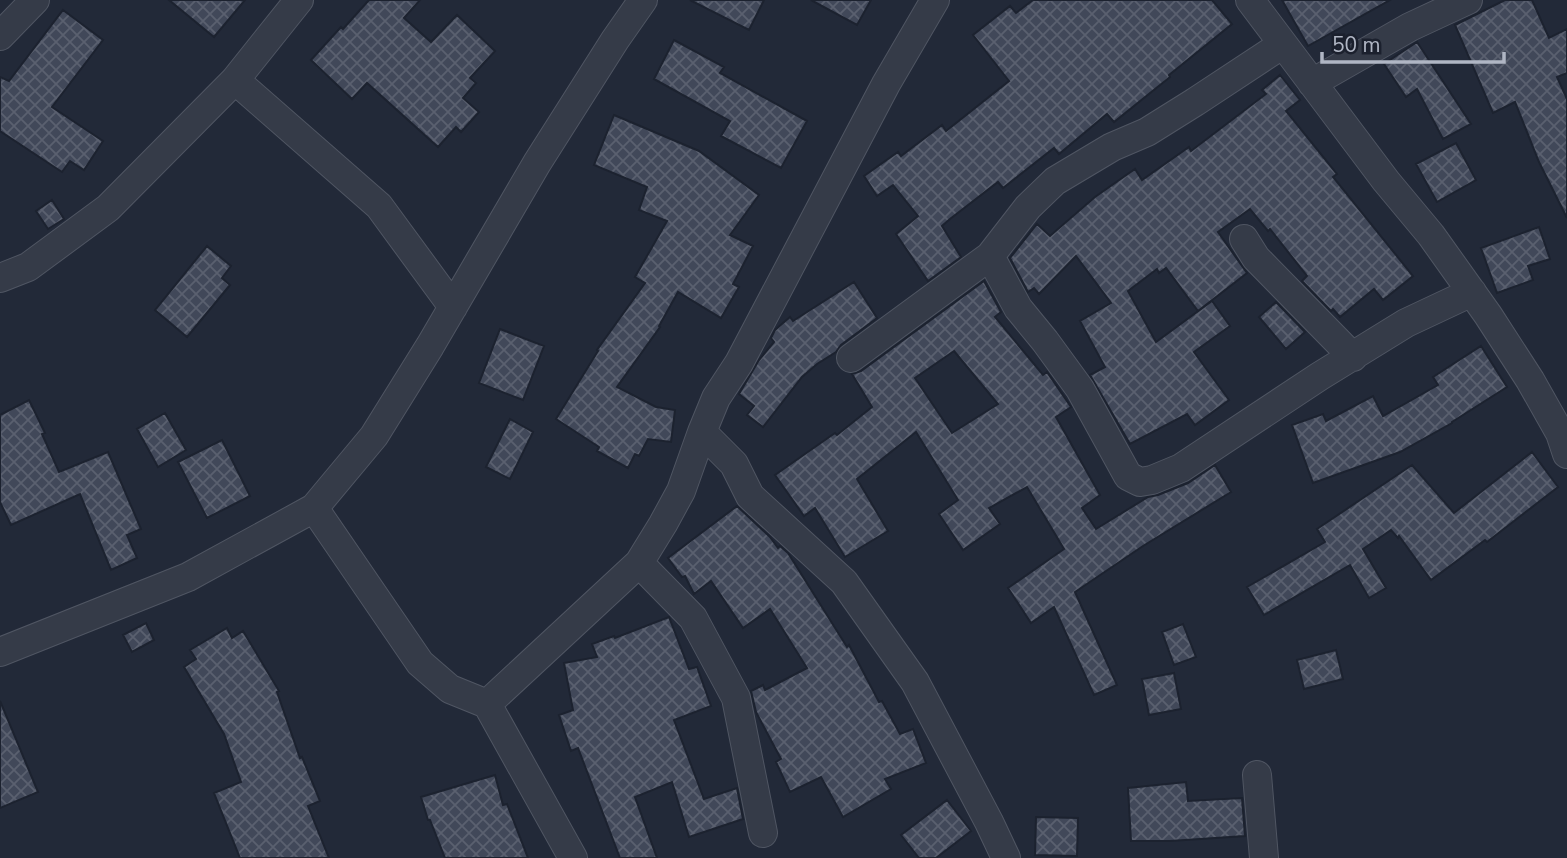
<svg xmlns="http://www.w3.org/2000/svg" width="1567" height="858" viewBox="0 0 1567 858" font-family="'Nunito Sans',sans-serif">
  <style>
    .building { fill: url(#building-cross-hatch); stroke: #1c222f; stroke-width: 2; fill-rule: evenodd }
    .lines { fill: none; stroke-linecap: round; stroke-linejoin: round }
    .street-casing { stroke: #505663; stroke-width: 30 }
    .street { stroke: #353b48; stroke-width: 28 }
  </style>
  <defs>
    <pattern id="building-cross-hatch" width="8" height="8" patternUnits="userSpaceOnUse" patternTransform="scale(1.75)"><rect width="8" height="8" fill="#414859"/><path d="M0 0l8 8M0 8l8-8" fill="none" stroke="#5a606f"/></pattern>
  </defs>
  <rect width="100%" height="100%" fill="#222938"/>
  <path class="building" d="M 169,0 L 245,0 L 214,37 Z
    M 369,0 L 420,0 L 404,18 L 431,42 L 457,15 L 495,51 L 470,78 L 476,83 L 463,98 L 479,112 L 461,132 L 456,127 L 438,147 L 367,83 L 352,99 L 311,60 L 341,27 L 343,29 Z
    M 690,0 L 764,0 L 749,30 Z
    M 811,0 L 871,0 L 857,25 Z
    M 1033,0 L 1212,0 L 1232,24 L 1169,75 L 1170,77 L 1114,122 L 1107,114 L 1059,154 L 1054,148 L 1003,188 L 998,182 L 950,219 L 942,226 L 961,257 L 928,281 L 896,234 L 918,216 L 893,185 L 877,196 L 864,176 L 898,152 L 901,156 L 942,125 L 946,131 L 1009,81 L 973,35 L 1010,6 L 1016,13 Z
    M 1282,0 L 1390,0 L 1308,46 Z
    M 1505,0 L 1532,0 L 1549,38 L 1567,29 L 1567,73 L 1557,77 L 1567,99 L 1567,218 L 1539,162 L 1515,102 L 1493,113 L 1455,25 Z
    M 63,10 L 103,40 L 52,107 L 103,141 L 84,170 L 70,161 L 62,172 L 0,131 L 0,77 L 9,81 Z
    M 674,40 L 724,67 L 720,73 L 807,121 L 781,168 L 721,136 L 730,121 L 654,79 Z
    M 1417,42 L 1471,124 L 1443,139 L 1417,89 L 1406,97 L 1384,64 Z
    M 1280,75 L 1300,100 L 1286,111 L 1337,174 L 1333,177 L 1413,276 L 1383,300 L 1374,289 L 1340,317 L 1333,309 L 1331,311 L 1302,281 L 1307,276 L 1270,229 L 1268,231 L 1250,209 L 1218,232 L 1247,273 L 1198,311 L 1166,268 L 1159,273 L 1157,269 L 1128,291 L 1156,342 L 1212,301 L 1230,326 L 1194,352 L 1229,400 L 1195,425 L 1187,414 L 1130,444 L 1090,375 L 1105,367 L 1080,321 L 1111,303 L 1076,256 L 1039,294 L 1034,288 L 1028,292 L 1010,258 L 1037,224 L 1050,236 L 1095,197 L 1135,169 L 1142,180 L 1189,147 L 1191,151 L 1266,94 L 1262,90 Z
    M 614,115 L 699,151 L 759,195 L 730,235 L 753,246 L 733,284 L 739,287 L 721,318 L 678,292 L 659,326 L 660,327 L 617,387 L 656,407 L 675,410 L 671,442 L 648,439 L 639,456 L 635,454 L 628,468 L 597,451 L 599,447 L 556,419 L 598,351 L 597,350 L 645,283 L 635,277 L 667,221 L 639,210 L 647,187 L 594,165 Z
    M 1456,143 L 1476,180 L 1437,202 L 1416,164 Z
    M 52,200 L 64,219 L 48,229 L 36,211 Z
    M 1539,227 L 1550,259 L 1528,266 L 1533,280 L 1497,293 L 1481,248 Z
    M 207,246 L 231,266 L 222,278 L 230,285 L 187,337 L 155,310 Z
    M 984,281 L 1001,312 L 995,317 L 1043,375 L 1047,372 L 1071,407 L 1056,417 L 1100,495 L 1082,508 L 1096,529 L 1148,497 L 1158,495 L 1188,483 L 1215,465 L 1231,492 L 1143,546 L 1075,592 L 1117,685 L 1094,695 L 1054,607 L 1031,623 L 1008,588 L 1064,549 L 1027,487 L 989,508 L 1000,524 L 963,550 L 939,514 L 958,500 L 916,432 L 857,479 L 888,531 L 845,557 L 815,508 L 804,516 L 775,475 L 835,433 L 837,435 L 872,407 L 852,374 L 861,371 ZM 954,351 L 998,404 L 952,433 L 915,378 Z
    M 854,282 L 877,318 L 841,345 L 836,352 L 817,364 L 802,377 L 763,427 L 747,415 L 754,406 L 739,394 L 759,360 L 774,342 L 771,338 L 775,330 L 790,317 L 793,321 Z
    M 1276,302 L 1305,332 L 1286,349 L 1259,317 Z
    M 500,329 L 544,346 L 523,400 L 479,383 Z
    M 1481,346 L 1507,387 L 1452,422 L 1452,423 L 1400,452 L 1313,483 L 1292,425 L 1323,414 L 1326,421 L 1373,396 L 1383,416 L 1438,385 L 1433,377 Z
    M 29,400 L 45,433 L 42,434 L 59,472 L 108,452 L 141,529 L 127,535 L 137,558 L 111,570 L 80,494 L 11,525 L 0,502 L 0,415 Z
    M 165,413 L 186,450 L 158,467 L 137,429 Z
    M 510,419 L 533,432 L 510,479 L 486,467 Z
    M 222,440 L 250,496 L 207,518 L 178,462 Z
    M 1532,452 L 1558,487 L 1487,542 L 1485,540 L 1431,580 L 1399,536 L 1398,538 L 1391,530 L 1363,549 L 1386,588 L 1369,598 L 1350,565 L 1264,615 L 1247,587 L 1325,542 L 1317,529 L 1412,465 L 1454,513 Z
    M 737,506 L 770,537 L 778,548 L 780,546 L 788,553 L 847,647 L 849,645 L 879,702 L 882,701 L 900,734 L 913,729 L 926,763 L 885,779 L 891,789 L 843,817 L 821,777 L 790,792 L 776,762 L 781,759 L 756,712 L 751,691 L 763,685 L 765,690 L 807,668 L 770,609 L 743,628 L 711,581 L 694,594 L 685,576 L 682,577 L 668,558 Z
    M 669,617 L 689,669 L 697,667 L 711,706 L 674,720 L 704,799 L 737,788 L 743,819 L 689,837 L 672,782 L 635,797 L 657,858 L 620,858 L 578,748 L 571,751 L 559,715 L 573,710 L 564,663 L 597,657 L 592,644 L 614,636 L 615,638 Z
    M 146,623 L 154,640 L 132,652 L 123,635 Z
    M 1183,624 L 1196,657 L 1174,665 L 1162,632 Z
    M 227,628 L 232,638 L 243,631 L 279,691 L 277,692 L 300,758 L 302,757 L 320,801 L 308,806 L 329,858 L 240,858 L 214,793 L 241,782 L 224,734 L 184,667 L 196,659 L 190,650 Z
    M 1336,650 L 1343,679 L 1304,689 L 1297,660 Z
    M 1174,673 L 1181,709 L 1149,715 L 1142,679 Z
    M 0,701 L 38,792 L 0,808 Z
    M 495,775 L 503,805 L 507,804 L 528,858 L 445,858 L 430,820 L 428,820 L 421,797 Z
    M 1186,782 L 1188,801 L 1242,798 L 1245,836 L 1170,841 L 1131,841 L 1128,788 Z
    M 947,800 L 971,831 L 936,858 L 919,858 L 901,835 Z
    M 1036,817 L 1078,818 L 1077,856 L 1035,855 Z"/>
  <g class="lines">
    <defs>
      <path id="street" d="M 935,0 L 886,84 L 739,363 L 716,398 L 702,432 L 734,464 L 750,496 L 844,582 L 915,682 L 989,822 L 1006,858
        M 1250,0 L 1386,181 L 1431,235 L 1488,315 L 1530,380 L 1560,433 L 1567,454
        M 0,36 L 35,0
        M 235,80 L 379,206 L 453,307
        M 1312,83 L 1410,27 L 1468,0
        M 1244,239 L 1256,258 L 1353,357
        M 990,256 L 1018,308 L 1045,341 L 1080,389 L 1128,476 L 1140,482 L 1152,480 L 1181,468 L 1320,376 L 1406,323 L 1472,292
        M 0,278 L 28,267 L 108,208 L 235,80 L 299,0
        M 851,358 L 990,256 L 1028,207 L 1055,181 L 1112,147 L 1147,132 L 1195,102 L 1283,44
        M 314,508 L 420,663 L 450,689 L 487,704 L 639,563 L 663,524 L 681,491 L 702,432
        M 639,563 L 693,618 L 736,698 L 763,833
        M 0,652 L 188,577 L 314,508 L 374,436 L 430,346 L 537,163 L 615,40 L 643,0
        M 487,704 L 573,858
        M 1257,775 L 1264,858"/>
    </defs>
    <use href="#street" class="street-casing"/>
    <use href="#street" class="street"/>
  </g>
  <path d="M1322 52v10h182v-10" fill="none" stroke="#b0b6c4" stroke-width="3.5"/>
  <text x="1332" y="52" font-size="21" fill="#b0b6c4" stroke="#1b202d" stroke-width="5" paint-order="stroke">50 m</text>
</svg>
